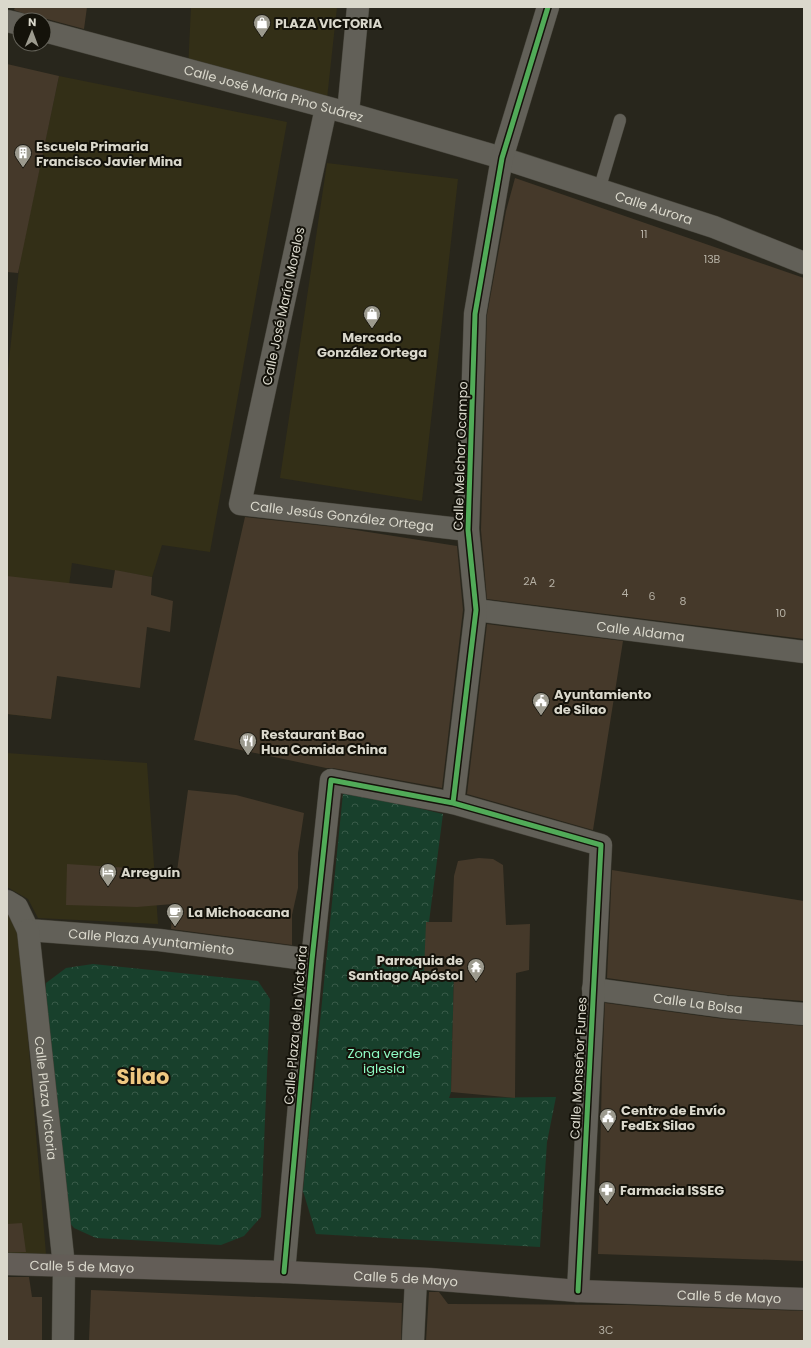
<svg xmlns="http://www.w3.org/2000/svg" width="811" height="1348" viewBox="0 0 811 1348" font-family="Poppins,sans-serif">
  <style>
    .built { fill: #332f17 }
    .park { fill: url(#park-crowns) }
    .building { fill: #45392a }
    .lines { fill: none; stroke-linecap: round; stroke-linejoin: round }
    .service-casing { stroke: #45433a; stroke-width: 13 }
    .minor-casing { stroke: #45433a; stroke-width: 23 }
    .primary-casing { stroke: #45433a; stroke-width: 23 }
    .service { stroke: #626058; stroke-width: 12 }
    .minor { stroke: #626058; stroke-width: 22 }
    .primary { stroke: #635d57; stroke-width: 22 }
    .cycleway-casing { stroke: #14120a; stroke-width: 8 }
    .cycleway { stroke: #51ab58; stroke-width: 5 }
    .labels { text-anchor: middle; stroke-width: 4; stroke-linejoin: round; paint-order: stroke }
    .number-label { font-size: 11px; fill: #b5b0a4 }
    .poi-label { font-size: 13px; font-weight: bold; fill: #dad8cc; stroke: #14120a; text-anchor: start }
    .street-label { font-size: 13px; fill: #dad8cc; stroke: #14120a }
    .park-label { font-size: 13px; fill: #8efac3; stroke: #14120a }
    .town-label { font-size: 21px; font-weight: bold; fill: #efc881; stroke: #14120a }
  </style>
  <defs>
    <pattern id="park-crowns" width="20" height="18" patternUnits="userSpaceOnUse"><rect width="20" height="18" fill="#18402c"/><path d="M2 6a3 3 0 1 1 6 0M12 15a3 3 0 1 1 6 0" fill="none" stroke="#395b49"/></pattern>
  </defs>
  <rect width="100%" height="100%" fill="#28261c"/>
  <path class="built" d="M 191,7 L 337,7 L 326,108 L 188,70 Z
    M 59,76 L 287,122 L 210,552 L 162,545 L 152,577 L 72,563 L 51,719 L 7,714 L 7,378 L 20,260 Z
    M 327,163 L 458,179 L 422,501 L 280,478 Z
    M 7,753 L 147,763 L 158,924 L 38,918 L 28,899 L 7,887 Z
    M 7,907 L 17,907 L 47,1266 L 7,1263 Z"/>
  <path class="park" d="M 343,793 L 384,800 L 443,814 L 426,945 L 454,973 L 451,1092 L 449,1098 L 556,1097 L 547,1142 L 540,1247 L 316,1234 L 303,1191 Z
    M 93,964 L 258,981 L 270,999 L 261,1217 L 244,1236 L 221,1245 L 96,1238 L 74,1228 L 62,1213 L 44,1005 L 46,983 L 66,968 Z"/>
  <path class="building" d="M 15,7 L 87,7 L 84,29 L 47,19 L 39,20 L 31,19 L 28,15 L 14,10 Z
    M 7,64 L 59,76 L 18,273 L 7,272 Z
    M 515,178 L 804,278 L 804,639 L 487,599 L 481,530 L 487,315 L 506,211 Z
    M 245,517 L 343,528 L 457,546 L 463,610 L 442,788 L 333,768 L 326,768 L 194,740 Z
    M 115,570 L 152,577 L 151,595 L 173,601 L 170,632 L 147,627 L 140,688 L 57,676 L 51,719 L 7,714 L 7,576 L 112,588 Z
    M 487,624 L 623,641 L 593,830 L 467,794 Z
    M 188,790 L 236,795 L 304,813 L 298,853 L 298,888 L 292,915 L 292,945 L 171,929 L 173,904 L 137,907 L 66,905 L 67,864 L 177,871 Z
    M 479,858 L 493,859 L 503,865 L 506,925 L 530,924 L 529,970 L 516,973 L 515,1098 L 451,1092 L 454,973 L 424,971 L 426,922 L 452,922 L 454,876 L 458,861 Z
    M 612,870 L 804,901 L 804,1001 L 727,995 L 607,978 Z
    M 605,1003 L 724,1019 L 804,1026 L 804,1261 L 598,1254 L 602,1070 Z
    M 22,1223 L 26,1252 L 7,1252 L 7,1224 Z
    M 7,1277 L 29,1277 L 32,1297 L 42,1297 L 42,1341 L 7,1341 Z
    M 91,1290 L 402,1303 L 401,1341 L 89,1341 Z
    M 429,1292 L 439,1292 L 448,1304 L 628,1305 L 804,1311 L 804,1341 L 426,1341 Z"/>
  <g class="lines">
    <defs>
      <path id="service" d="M 599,190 L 620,120"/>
      <g id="minor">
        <path d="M 7,21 L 20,24"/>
        <path id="s1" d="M 44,31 L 348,113 L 502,158 L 714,227 L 804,263"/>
        <path id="s2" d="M 326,108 L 240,504 L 468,530"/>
        <path d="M 348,113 L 358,7"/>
        <path id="s3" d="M 476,610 L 804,652"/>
        <path d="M 453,803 L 476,610 L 468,530 L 475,314 L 502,158 L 548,7"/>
        <path id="s4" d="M 7,901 L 17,907 L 28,930 L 159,940 L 312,960"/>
        <path id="s5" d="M 28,930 L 64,1266 L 63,1341"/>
        <path id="s6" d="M 593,989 L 726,1007 L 804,1014"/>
        <path d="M 284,1272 L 312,960 L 331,780 L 453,803 L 601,845 L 578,1291"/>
        <path d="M 413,1341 L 416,1279"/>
      </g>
      <g id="primary">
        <path id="s7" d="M 7,1264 L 284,1272 L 429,1279 L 578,1291 L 804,1299"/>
      </g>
    </defs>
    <use href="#service" class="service-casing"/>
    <use href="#minor" class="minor-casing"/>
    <use href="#primary" class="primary-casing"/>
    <use href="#service" class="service"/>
    <use href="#minor" class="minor"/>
    <use href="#primary" class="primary"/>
    <defs>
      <path id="cycleway" d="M 453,803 L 476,610 L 468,530 L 475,314 L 502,158 L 548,7
        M 284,1272 L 312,960 L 331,780 L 453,803 L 601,845 L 578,1291"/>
    </defs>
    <use href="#cycleway" class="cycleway-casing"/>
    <use href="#cycleway" class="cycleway"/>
  </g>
  <defs>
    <symbol id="shop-pin" viewBox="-11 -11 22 30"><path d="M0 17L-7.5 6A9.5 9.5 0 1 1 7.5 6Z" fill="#9c9a8e" stroke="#14120a"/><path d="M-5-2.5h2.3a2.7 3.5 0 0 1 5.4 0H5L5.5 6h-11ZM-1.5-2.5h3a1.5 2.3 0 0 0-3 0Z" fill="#fff"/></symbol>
    <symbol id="building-pin" viewBox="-11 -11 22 30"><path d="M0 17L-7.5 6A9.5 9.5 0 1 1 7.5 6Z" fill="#9c9a8e" stroke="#14120a"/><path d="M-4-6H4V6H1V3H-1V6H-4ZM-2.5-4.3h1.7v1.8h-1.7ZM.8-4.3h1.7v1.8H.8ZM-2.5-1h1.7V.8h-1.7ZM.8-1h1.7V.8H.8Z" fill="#fff"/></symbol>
    <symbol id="civic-pin" viewBox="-11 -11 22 30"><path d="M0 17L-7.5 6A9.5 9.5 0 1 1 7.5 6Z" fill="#9c9a8e" stroke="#14120a"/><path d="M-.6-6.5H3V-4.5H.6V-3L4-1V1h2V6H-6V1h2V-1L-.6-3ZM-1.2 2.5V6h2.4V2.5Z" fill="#fff"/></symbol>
    <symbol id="restaurant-pin" viewBox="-11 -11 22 30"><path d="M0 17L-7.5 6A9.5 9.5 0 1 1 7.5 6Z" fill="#9c9a8e" stroke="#14120a"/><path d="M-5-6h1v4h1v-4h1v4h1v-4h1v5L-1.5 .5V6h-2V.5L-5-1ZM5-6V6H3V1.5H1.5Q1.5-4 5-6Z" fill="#fff"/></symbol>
    <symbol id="hotel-pin" viewBox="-11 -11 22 30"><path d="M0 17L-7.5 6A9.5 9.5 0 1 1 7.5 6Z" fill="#9c9a8e" stroke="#14120a"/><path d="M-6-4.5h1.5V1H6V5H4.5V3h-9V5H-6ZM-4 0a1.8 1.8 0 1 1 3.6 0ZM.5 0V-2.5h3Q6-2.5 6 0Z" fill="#fff"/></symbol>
    <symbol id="cafe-pin" viewBox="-11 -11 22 30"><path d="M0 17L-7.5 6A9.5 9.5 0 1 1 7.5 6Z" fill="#9c9a8e" stroke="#14120a"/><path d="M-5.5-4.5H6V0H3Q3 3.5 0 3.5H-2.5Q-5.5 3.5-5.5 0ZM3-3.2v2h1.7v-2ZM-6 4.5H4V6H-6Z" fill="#fff"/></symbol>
    <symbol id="temple-pin" viewBox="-11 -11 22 30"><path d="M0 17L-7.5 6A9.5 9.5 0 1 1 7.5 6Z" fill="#9c9a8e" stroke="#14120a"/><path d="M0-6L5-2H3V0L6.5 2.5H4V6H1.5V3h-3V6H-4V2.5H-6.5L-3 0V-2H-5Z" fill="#fff"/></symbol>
    <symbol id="pharmacy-pin" viewBox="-11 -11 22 30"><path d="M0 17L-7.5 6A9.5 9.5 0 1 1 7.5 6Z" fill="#9c9a8e" stroke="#14120a"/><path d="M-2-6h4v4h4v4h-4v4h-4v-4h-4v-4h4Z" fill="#fff"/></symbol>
  </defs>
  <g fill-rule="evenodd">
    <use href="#shop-pin" x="252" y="13" width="20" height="27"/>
    <use href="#building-pin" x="13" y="143" width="20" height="27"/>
    <use href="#shop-pin" x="362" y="304" width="20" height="27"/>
    <use href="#civic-pin" x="531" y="691" width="20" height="27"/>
    <use href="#restaurant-pin" x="238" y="731" width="20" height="27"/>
    <use href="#hotel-pin" x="98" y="862" width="20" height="27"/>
    <use href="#cafe-pin" x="165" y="902" width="20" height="27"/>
    <use href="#temple-pin" x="466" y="957" width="20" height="27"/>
    <use href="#civic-pin" x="598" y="1107" width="20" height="27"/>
    <use href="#pharmacy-pin" x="597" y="1180" width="20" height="27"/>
  </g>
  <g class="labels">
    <g class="number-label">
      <text x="644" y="238">11</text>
      <text x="712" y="263">13B</text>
      <text x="530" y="585">2A</text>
      <text x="552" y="587">2</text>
      <text x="625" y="597">4</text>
      <text x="652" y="600">6</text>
      <text x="683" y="605">8</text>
      <text x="781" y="617">10</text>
      <text x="606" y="1334">3C</text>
    </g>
    <g class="poi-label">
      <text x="275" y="28">PLAZA VICTORIA</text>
      <text x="36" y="151">Escuela Primaria<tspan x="36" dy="15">Francisco Javier Mina</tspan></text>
      <text x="372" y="342" text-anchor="middle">Mercado<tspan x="372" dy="15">González Ortega</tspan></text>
      <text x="554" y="699">Ayuntamiento<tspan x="554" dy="15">de Silao</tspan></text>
      <text x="261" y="739">Restaurant Bao<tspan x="261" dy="15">Hua Comida China</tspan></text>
      <text x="121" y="877">Arreguín</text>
      <text x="188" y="917">La Michoacana</text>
      <text x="463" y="965" text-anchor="end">Parroquia de<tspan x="463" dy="15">Santiago Apóstol</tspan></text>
      <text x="621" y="1115">Centro de Envío<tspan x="621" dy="15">FedEx Silao</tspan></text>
      <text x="620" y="1195">Farmacia ISSEG</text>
    </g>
    <g class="street-label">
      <text dy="5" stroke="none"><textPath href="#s1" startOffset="238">Calle José María Pino Suárez</textPath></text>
      <text dy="5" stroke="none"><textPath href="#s1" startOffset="635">Calle Aurora</textPath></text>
      <text transform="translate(283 306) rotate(-78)" y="5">Calle José María Morelos</text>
      <text transform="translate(460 456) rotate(-88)" y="5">Calle Melchor Ocampo</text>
      <text dy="5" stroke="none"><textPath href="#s2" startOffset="508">Calle Jesús González Ortega</textPath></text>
      <text dy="5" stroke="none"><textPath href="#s3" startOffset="166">Calle Aldama</textPath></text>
      <text dy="5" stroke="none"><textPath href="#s4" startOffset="161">Calle Plaza Ayuntamiento</textPath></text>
      <text dy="5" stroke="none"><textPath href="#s6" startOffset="106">Calle La Bolsa</textPath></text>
      <text transform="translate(295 1025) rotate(-85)" y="5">Calle Plaza de la Victoria</text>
      <text transform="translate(578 1068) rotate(-87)" y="5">Calle Monseñor Funes</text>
      <text dy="5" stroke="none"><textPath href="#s5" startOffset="169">Calle Plaza Victoria</textPath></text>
      <text dy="5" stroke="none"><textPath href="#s7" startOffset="75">Calle 5 de Mayo</textPath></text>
      <text dy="5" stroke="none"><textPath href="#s7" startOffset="399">Calle 5 de Mayo</textPath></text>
      <text dy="5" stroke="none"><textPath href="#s7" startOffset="723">Calle 5 de Mayo</textPath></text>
    </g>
    <g class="park-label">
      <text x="384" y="1058">Zona verde<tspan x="384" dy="15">iglesia</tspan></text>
    </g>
    <g class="town-label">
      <text x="143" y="1084">Silao</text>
    </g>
  </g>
  <rect width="811" height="1348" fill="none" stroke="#dad8cc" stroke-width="16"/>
  <g transform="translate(32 32) rotate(1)"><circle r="19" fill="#14120a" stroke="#636158"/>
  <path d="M0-3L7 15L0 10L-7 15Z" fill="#9c9a8e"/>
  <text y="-6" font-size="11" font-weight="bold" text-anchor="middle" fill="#dad8cc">N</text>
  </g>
</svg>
